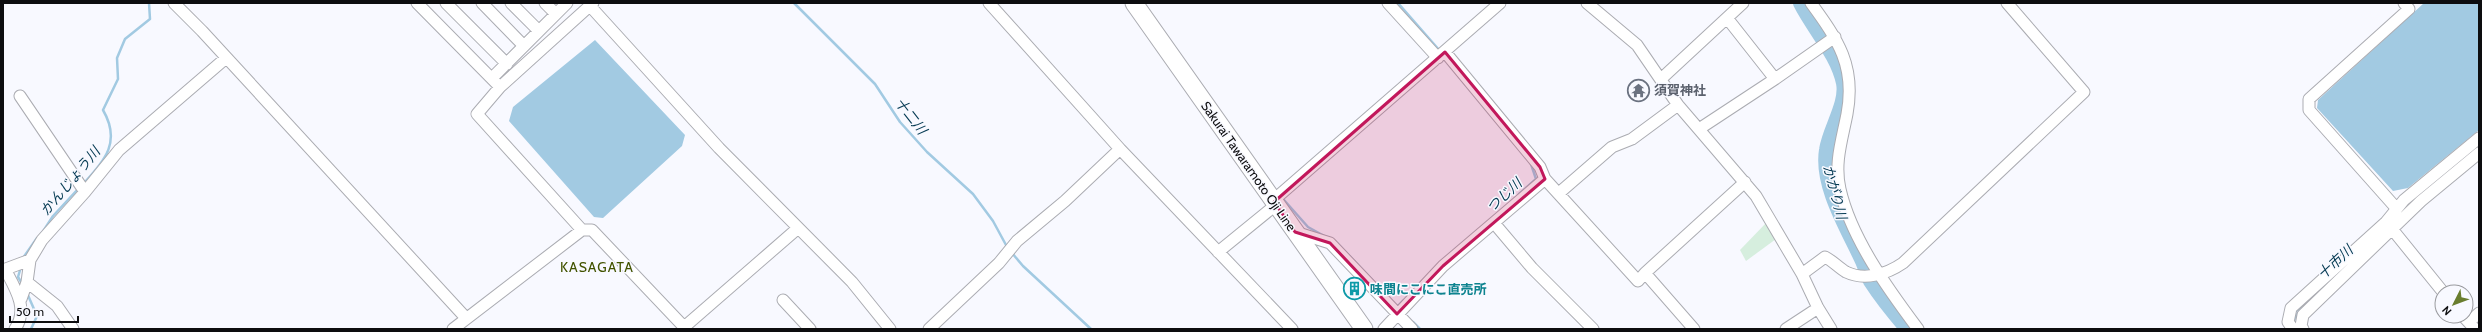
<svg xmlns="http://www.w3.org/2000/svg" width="2482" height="332" viewBox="0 0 2482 332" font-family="Cabin,'Noto Sans JP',sans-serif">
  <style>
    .green { fill: #d6eede }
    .water { fill: #a2cae2 }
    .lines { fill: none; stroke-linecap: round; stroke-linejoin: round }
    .stream { stroke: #a2cae2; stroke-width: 2.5 }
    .river { stroke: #a2cae2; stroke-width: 16 }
    .street-casing { stroke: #abacb2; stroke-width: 13 }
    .primary-casing { stroke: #abacb2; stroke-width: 19 }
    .street { stroke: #fff; stroke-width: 11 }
    .primary { stroke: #fff; stroke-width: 17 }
    .marked { fill: #c2185b; fill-opacity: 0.2; stroke: #c2185b; stroke-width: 3; stroke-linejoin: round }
    .labels { text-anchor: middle; stroke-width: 3; stroke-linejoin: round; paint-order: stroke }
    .worship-label { font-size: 13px; font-weight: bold; fill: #5b616d; stroke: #f8f9ff; text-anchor: start }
    .street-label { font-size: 13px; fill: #0d0d0f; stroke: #f8f9ff }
    .culture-label { font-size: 13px; font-weight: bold; fill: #0d838f; stroke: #f8f9ff; text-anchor: start }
    .water-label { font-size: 14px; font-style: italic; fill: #033952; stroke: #f8f9ff }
    .neighbourhood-label { font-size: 14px; letter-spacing: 1px; fill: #425300; stroke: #f8f9ff }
  </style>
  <rect width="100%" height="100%" fill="#f8f9ff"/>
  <path class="green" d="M 1767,222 L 1776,239 L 1746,261 L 1740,250 Z"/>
  <path class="water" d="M 2424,3 L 2479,3 L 2479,130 L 2408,188 L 2393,191 L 2317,108 L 2318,100 Z
    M 595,40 L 685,135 L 682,146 L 603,218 L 594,217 L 509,121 L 513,107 Z"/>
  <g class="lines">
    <path class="stream" d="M 794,3 L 875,84 L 900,122 L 927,152 L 973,194 L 993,221 L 1006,245
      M 1398,3 L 1440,51
      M 83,184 C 106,160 121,141 103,110 L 118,79 L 117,58 L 125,39 L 150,19 L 149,3
      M 1519,194 L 1536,179 L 1531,164
      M 1284,200 L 1308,227 L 1326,237
      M 42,233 L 53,216 L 78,189
      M 1337,243 L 1379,287
      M 1012,253 L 1023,266 L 1091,329
      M 23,258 L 37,238
      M 21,267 L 18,277 L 23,285
      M 27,293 L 37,316 L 31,329
      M 1397,307 L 1404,300
      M 2297,321 L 2295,312 L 2331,280
      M 1413,322 L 1420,329"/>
    <path class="river" d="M 1801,3 C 1814,29 1838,54 1844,83 C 1848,104 1830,129 1827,150 C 1821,186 1849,230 1863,261 C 1866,268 1868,275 1871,281 C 1882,298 1895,314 1908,329"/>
    <defs>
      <path id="street" d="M 174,3 L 202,31 L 466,318
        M 417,3 L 500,87
        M 446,3 L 507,64
        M 482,3 L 524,46
        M 511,3 L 539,31
        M 545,3 L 556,14
        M 989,3 L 1120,149 L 1292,329
        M 1388,3 L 1438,58
        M 1587,3 L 1637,45 L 1678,105 L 1756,196 L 1802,274 L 1818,308 L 1831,329
        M 1811,3 C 1838,40 1856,66 1847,114 C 1842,140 1834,163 1840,189 C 1851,238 1888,289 1918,329
        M 590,6 L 719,148 L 852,282 L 890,329
        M 1445,52 L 1540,167 L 1545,179 L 1638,281 L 1645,273 L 1694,329
        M 492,78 L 567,3
        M 1661,79 L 1743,3
        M 1775,79 L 1835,37
        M 20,96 L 85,192
        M 1699,129 L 1775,79 L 1727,18
        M 1559,193 L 1612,147 L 1632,139 L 1678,105
        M 2397,209 L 2309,110 L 2309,99 L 2409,9 L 2404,3
        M 1494,223 L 1532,268 L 1593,329
        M 2388,224 L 2443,292
        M 582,230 L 477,114 L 500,87 L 593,3
        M 1295,232 L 1330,243 L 1412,329
        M 1218,252 L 1272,208 L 1276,198 L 1500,3
        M 5,269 C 15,288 29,309 15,329
        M 3,270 L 30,260
        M 1645,273 L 1745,182
        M 1802,274 L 1825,257 C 1833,261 1839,268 1846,272 C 1865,281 1887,274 1903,263 L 2084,92 L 2007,3
        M 27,282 L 57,306 L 73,329
        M 21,299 L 27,282 L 30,260 L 42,240 L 85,192 L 119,150 L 226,58
        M 783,300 L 810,329
        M 2463,316 L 2475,329
        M 2469,322 L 2479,313
        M 453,329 L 582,230 L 592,230 L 686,329
        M 682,329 L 797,229
        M 929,329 L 999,263 L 1017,241 L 1065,201 L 1120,149
        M 1384,329 L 1443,266 L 1545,179
        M 1786,329 L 1818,308
        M 2293,329 L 2288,322 L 2291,308 L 2386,222 L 2404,200 L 2479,138
        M 2303,329 L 2301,326 L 2303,315 L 2421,201 L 2479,153"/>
      <path id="primary" d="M 1134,3 L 1364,329"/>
    </defs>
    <use href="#street" class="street-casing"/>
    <use href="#primary" class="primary-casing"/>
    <use href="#street" class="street"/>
    <use href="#primary" class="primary"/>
  </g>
  <path class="marked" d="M 1445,52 L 1540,167 L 1545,179 L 1443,266 L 1397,314 L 1330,243 L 1295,232 L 1274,202 Z"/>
  <defs>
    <symbol id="temple-ring" viewBox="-11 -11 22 22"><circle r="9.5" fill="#f8f9ff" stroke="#6b7280" stroke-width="1.5"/><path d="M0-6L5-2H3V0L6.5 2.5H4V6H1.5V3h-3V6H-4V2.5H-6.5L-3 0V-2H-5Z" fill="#6b7280"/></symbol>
    <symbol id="building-ring" viewBox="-11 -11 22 22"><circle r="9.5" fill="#f8f9ff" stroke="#0f9aa8" stroke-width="1.5"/><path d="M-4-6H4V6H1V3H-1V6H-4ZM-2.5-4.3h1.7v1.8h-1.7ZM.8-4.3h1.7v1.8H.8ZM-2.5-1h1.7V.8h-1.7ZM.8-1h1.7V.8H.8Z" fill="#0f9aa8"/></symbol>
  </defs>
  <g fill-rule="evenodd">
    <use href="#temple-ring" x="1626" y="78" width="25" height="25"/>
    <use href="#building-ring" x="1342" y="276" width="25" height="25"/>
  </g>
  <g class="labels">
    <g class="worship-label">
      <text x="1654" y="95">須賀神社</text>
    </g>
    <g class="street-label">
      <text transform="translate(1249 166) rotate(55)" y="5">Sakurai Tawaramoto Oji Line</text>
    </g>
    <g class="culture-label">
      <text x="1370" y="294">味間にこにこ直売所</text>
    </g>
    <g class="water-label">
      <text transform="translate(911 116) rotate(52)" y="5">十二川</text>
      <text transform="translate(70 181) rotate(-50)" y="5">かんじょう川</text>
      <text transform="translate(1835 192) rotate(75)" y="5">かがり川</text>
      <text transform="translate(1504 195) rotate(-43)" y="5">つじ川</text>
      <text transform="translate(2335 262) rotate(-43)" y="5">十市川</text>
    </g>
    <g class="neighbourhood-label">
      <text x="597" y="272">KASAGATA</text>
    </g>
  </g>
  <rect width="2482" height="332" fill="none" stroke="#0d0d0f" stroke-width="8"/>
  <g transform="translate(2454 304) rotate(228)"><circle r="19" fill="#f8f9ff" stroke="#9a9b9f"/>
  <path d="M0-3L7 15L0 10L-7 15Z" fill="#697d2e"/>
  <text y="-6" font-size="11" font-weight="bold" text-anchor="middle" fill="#0d0d0f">N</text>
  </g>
  <path d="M10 316v6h68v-6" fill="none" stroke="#0d0d0f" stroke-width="2"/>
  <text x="16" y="316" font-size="12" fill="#0d0d0f" stroke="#f8f9ff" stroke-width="3" paint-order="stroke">50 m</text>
</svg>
